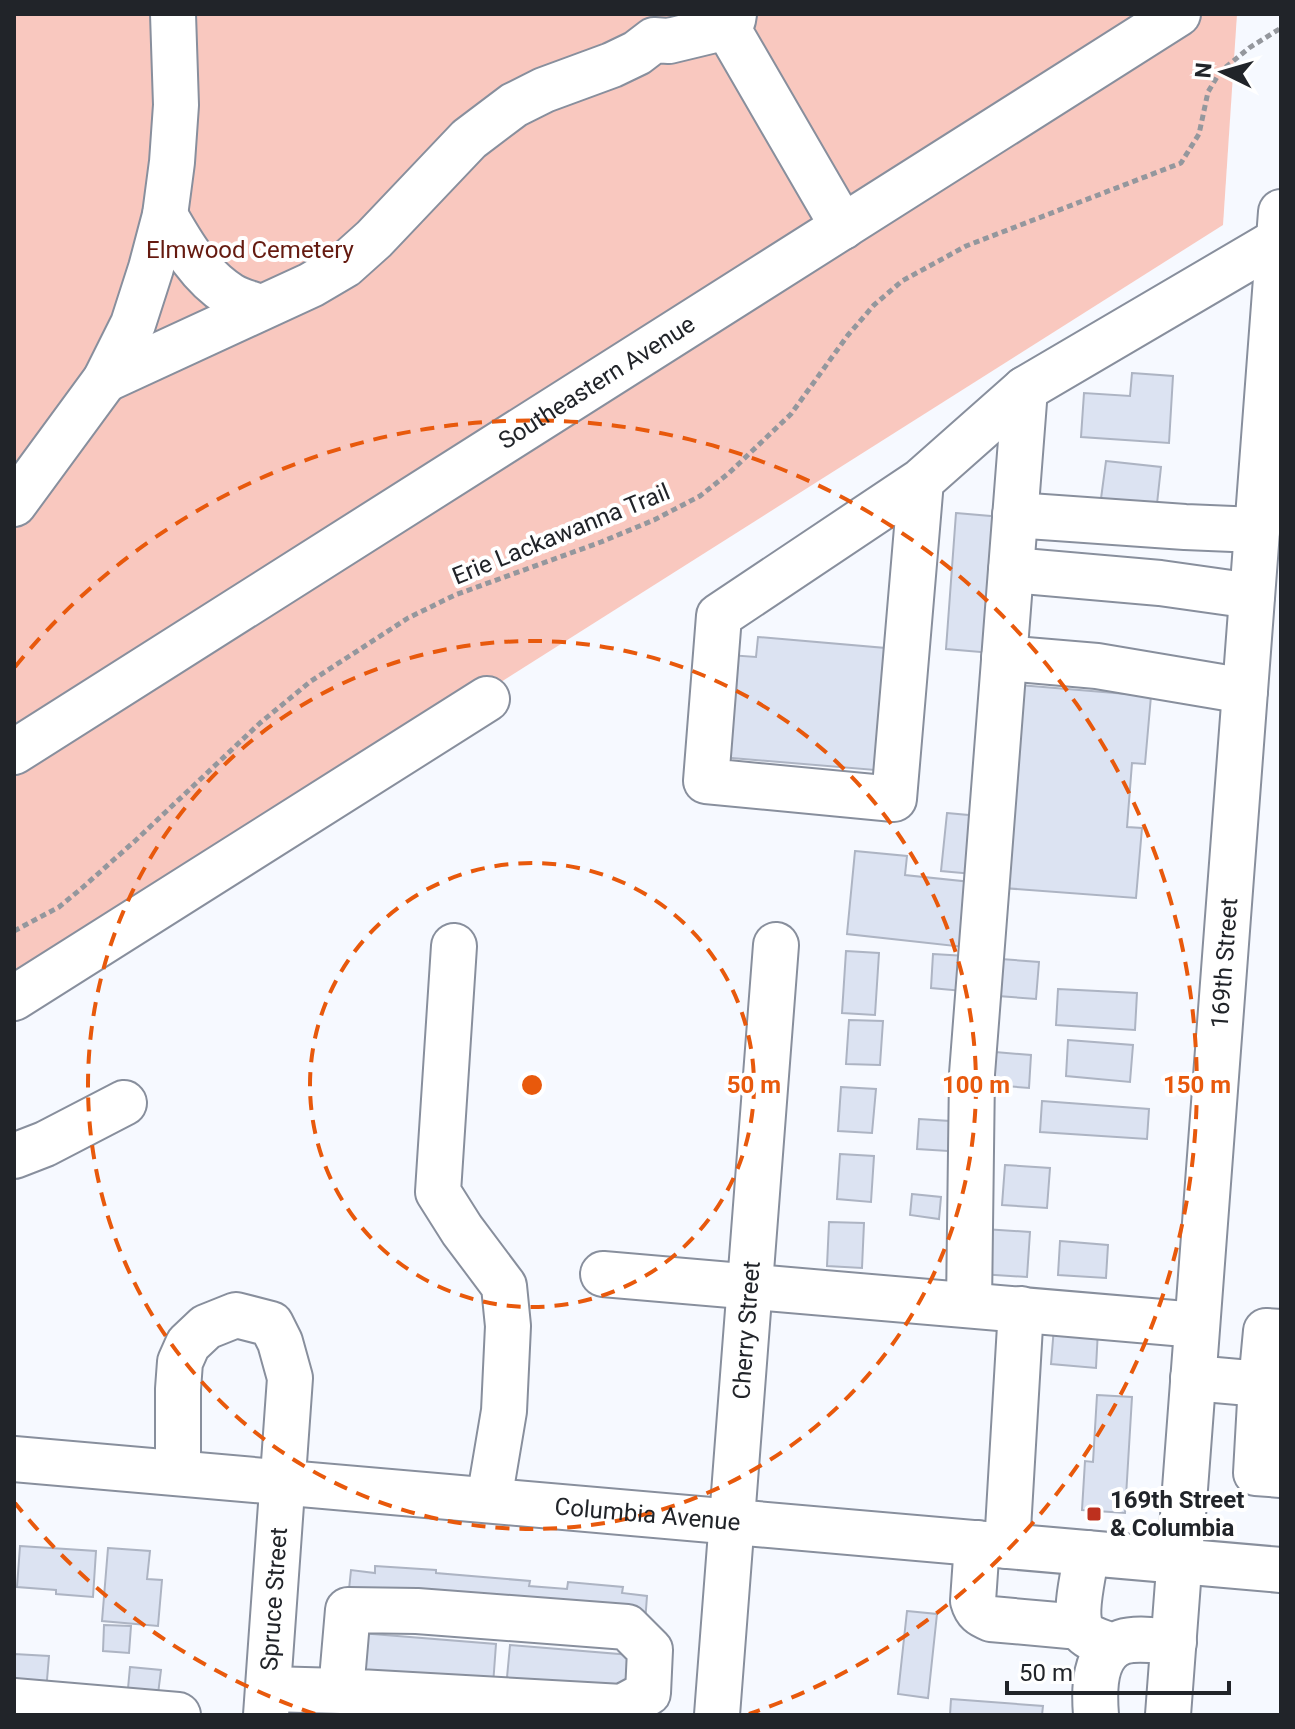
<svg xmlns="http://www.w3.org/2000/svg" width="1295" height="1729" viewBox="0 0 1295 1729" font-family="Roboto,sans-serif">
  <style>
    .green { fill: #f9c8bf }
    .building { fill: #dce3f2; stroke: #adb4c3; stroke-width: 2 }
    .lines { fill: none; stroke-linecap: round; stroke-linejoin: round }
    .minor-casing { stroke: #888f9d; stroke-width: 48 }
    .path { stroke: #94979d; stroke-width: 5; stroke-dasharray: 6 4; stroke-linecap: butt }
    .minor { stroke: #fff; stroke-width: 44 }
    .ring { fill: none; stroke: #e8590c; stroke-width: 4; stroke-dasharray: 14 10 }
    .poi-dot { fill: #bd301e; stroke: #fff; stroke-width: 3 }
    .labels { text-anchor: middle; stroke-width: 8; stroke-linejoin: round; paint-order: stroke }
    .park-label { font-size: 24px; fill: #651a10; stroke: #fff }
    .street-label { font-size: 24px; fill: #212429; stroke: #fff }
    .poi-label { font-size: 24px; font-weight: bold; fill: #212429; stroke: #fff; text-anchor: start }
    .centre { fill: #e8590c; stroke: #fff; stroke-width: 4 }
    .ring-label { font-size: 24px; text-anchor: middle; font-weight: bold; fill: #e8590c; stroke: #fff; stroke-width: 8; stroke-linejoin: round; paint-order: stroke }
  </style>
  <rect width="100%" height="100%" fill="#f6f9ff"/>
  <path class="green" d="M 14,14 L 1237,14 L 1223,225 L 14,990 Z"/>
  <path class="building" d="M 1132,373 L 1173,376 L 1169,443 L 1081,437 L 1084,393 L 1130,396 Z
    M 1106,461 L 1161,467 L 1156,513 L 1100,506 Z
    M 956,513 L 1002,517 L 992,653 L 946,649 Z
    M 758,637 L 897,649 L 887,771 L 720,757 L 729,655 L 756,657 Z
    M 1019,685 L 1151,696 L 1145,764 L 1132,763 L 1127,827 L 1142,828 L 1136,898 L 1003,888 Z
    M 947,813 L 979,816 L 973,874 L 941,871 Z
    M 855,851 L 907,856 L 905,875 L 971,882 L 964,947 L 847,934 Z
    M 846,951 L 879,953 L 875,1015 L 842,1013 Z
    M 933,954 L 966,956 L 963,991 L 931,988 Z
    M 1001,959 L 1039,962 L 1036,999 L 998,996 Z
    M 1058,989 L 1137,993 L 1135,1030 L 1056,1025 Z
    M 849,1020 L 883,1021 L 880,1065 L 846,1064 Z
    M 1068,1040 L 1133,1045 L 1130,1082 L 1066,1076 Z
    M 995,1052 L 1031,1055 L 1029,1088 L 993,1085 Z
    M 841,1087 L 876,1089 L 872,1133 L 838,1131 Z
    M 1042,1101 L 1149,1109 L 1147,1139 L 1040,1132 Z
    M 919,1119 L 950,1121 L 948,1151 L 917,1149 Z
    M 840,1154 L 874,1156 L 871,1202 L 837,1199 Z
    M 1005,1165 L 1050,1168 L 1047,1208 L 1002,1205 Z
    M 912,1194 L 941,1197 L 939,1219 L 910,1215 Z
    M 829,1222 L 864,1223 L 862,1268 L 827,1266 Z
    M 984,1229 L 1030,1232 L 1027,1277 L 980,1274 Z
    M 1060,1241 L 1108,1245 L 1106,1278 L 1058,1275 Z
    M 1054,1327 L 1098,1330 L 1096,1368 L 1051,1364 Z
    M 1097,1395 L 1132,1397 L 1125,1513 L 1082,1510 L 1085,1461 L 1093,1462 Z
    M 20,1546 L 96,1551 L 93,1597 L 56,1594 L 56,1590 L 17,1587 Z
    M 108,1548 L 150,1551 L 147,1579 L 162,1580 L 158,1626 L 102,1621 Z
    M 375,1566 L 436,1570 L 436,1573 L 530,1581 L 529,1586 L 567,1589 L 568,1582 L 623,1587 L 622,1593 L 647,1596 L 645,1623 L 348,1599 L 351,1570 L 375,1573 Z
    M 907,1611 L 937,1614 L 928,1698 L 898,1694 Z
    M 104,1625 L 131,1626 L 129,1653 L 103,1651 Z
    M 360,1633 L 496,1644 L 493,1685 L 357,1675 Z
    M 510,1645 L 631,1655 L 627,1698 L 506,1688 Z
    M 14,1654 L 49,1656 L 46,1692 L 14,1689 Z
    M 130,1667 L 161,1670 L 157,1702 L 127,1699 Z
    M 951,1699 L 1043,1706 L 1042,1715 L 950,1715 Z"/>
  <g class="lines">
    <defs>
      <g id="minor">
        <path d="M 734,14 L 733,20 L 727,27 L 843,227"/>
        <path d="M 165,215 C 182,245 200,276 230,295 C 239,301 250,303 260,307"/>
        <path d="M 105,380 L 311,285 L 345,265 L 374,239 L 469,139 L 514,105 L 544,90 L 612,65 L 637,53 L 654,40 L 669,41 L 727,27"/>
        <path d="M 921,481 L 894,799 L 706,781 L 719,616 L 921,481 L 1025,389 L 1279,240"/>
        <path d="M 14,504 L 105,380 L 133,324 L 151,268 L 165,215 L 172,162 L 176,105 L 173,14"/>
        <path d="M 1015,515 L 1185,527 L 1257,530"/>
        <path d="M 1011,570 L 1160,583 L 1252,596"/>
        <path d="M 1004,658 L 1097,666 L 1245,691"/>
        <path id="s1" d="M 14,752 L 1178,14"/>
        <path d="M 454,946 L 438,1192 L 462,1230 L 504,1286 L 508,1326 L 504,1411 L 489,1500"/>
        <path d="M 14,998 L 487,699"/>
        <path d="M 14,1156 L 45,1144 L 124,1103"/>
        <path d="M 603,1274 L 1197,1325"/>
        <path d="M 969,1305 L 972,1074 L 1025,389"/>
        <path d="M 1193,1378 L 1261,1384 L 1266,1331 L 1281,1332"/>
        <path d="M 1261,1384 L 1256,1473 L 1281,1475"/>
        <path id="s2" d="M 14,1459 L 1281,1570"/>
        <path d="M 178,1473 L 178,1389 L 180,1362 L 188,1344 L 206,1327 L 236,1315 L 271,1324 L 280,1342 L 290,1378 L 266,1715"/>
        <path d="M 977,1543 L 973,1601 C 976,1612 981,1615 991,1619 L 1080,1627"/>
        <path d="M 1007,1546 L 1021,1309"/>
        <path d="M 1087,1553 C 1084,1572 1073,1613 1082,1630 C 1087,1637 1096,1640 1104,1643"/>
        <path d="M 268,1689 L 341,1691 L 622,1707 L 648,1693 L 650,1650 L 627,1627 L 417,1611 L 348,1610 L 341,1691"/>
        <path d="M 14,1701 L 178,1715"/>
        <path id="s3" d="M 717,1715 L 776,945"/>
        <path d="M 1096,1715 C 1094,1690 1093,1652 1122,1642 C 1137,1637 1158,1641 1174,1642"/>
        <path id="s4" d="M 1168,1715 L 1281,212"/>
      </g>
    </defs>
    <use href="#minor" class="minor-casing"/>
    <path class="path" d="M 14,931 L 59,907 L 82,888 L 136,840 L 260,723 L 311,681 L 408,618 L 455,595 L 601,542 L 654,520 L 700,496 L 729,473 L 791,414 L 848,335 L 874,305 L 902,281 L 966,246 L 1181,163 L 1199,134 L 1208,92 L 1220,72 L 1249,48 L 1281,28"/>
    <use href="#minor" class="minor"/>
  </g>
  <g class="ring">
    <circle cx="532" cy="1085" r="222"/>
    <circle cx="532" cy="1085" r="444"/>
    <path d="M315 1714A665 665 0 0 1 15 1503M15 667A665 665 0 1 1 749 1714"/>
  </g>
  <rect class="poi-dot" x="1086" y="1506" width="16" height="16" rx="4"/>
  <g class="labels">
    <g class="park-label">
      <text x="250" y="258">Elmwood Cemetery</text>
    </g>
    <g class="street-label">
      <text dy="8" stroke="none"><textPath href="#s1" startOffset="690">Southeastern Avenue</textPath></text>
      <text transform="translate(561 534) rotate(-22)" y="8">Erie Lackawanna Trail</text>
      <text dy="8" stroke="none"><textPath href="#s4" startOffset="754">169th Street</textPath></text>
      <text dy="8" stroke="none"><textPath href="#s3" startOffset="386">Cherry Street</textPath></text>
      <text dy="8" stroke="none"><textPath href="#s2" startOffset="636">Columbia Avenue</textPath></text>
      <text transform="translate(274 1599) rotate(-86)" y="8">Spruce Street</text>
    </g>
    <g class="poi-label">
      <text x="1110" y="1508">169th Street<tspan x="1110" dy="28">&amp; Columbia</tspan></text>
    </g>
  </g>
  <circle cx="532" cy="1085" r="12" class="centre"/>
  <g class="ring-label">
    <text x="754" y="1093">50 m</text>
    <text x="976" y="1093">100 m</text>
    <text x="1197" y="1093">150 m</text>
  </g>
  <rect width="1295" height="1729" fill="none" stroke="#212429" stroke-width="32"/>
  <g transform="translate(1223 72) rotate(275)" stroke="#ffffff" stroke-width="6" paint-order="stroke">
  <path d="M0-6L14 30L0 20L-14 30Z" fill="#212429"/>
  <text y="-12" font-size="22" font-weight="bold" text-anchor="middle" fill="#212429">N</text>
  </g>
  <path d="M1007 1681v12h222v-12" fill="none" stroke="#212429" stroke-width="4"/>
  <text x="1019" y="1681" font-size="24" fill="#212429" stroke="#ffffff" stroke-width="6" paint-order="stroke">50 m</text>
</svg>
